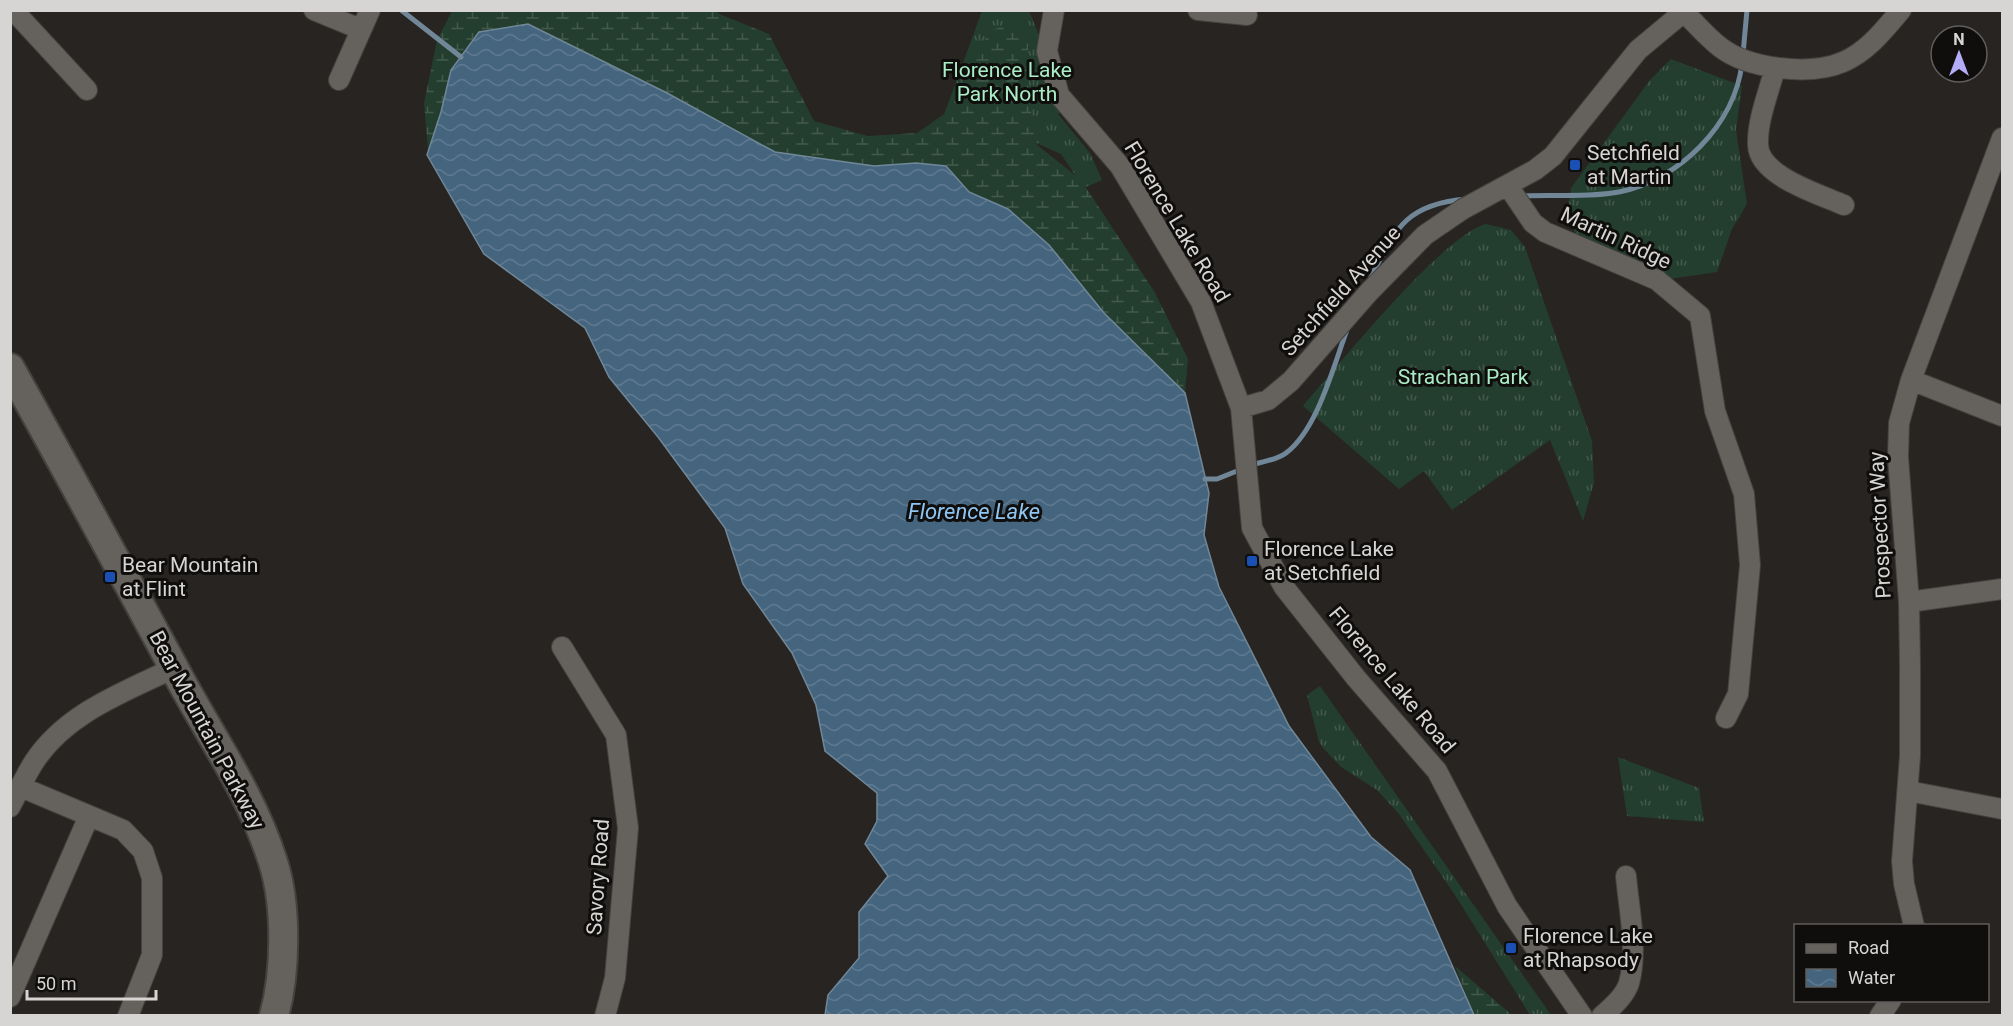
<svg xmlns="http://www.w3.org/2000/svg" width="2013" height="1026" viewBox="0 0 2013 1026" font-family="Roboto,sans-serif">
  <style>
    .grass { fill: url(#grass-tufts) }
    .wetland { fill: url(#wetland-marsh) }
    .water { fill: url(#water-waves); stroke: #718798; stroke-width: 1.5 }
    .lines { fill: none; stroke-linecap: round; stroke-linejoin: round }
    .stream { stroke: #718798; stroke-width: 5 }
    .street-casing { stroke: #44423f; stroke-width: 22 }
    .secondary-casing { stroke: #44423f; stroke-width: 32 }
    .street { stroke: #65625e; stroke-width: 20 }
    .secondary { stroke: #65625e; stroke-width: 28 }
    .transit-dot { fill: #1a4fb4; stroke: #0f0e0c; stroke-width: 2 }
    .labels { text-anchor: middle; stroke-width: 6; stroke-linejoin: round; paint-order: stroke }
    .park-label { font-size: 21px; fill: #a9ecc5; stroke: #0f0e0c }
    .poi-label { font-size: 21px; fill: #d7d5d3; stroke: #0f0e0c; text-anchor: start }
    .street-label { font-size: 21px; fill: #d7d5d3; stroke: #0f0e0c }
    .water-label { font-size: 22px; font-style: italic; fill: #8fc5f2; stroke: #0f0e0c }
  </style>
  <defs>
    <pattern id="grass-tufts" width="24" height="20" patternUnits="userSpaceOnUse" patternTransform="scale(1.5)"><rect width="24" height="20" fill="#233e2f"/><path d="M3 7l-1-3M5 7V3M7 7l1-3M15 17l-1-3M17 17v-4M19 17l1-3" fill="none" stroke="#42594c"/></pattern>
    <pattern id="wetland-marsh" width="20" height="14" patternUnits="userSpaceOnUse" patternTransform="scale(1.5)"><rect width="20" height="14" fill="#233e2f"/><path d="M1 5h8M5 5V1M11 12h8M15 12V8" fill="none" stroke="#42594c"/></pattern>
    <pattern id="water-waves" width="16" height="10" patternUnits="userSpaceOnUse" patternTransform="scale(1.5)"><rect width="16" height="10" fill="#45657f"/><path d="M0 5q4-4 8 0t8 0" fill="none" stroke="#5f7a90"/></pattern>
  </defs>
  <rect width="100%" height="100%" fill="#272421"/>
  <path class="grass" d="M 982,11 L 1029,11 L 1070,108 L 1058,114 L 1090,153 L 1102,180 L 1084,188 L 1061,154 L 1025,138 L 938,131 Z
    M 1671,59 L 1742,86 L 1736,130 L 1747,204 L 1732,229 L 1717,272 L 1669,279 L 1576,236 L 1568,210 L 1571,188 L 1650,80 Z
    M 1486,224 L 1511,230 L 1525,247 L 1592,441 L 1594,483 L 1583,521 L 1550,440 L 1452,510 L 1424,471 L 1399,489 L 1303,406 C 1336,368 1444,234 1486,224 Z
    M 1320,686 L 1551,1015 L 1530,1015 L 1455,895 L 1399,814 L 1377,790 L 1341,767 L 1324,749 L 1319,742 L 1307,695 Z
    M 1618,757 L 1699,788 L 1704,822 L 1627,816 Z"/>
  <path class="wetland" d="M 452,11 L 717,11 L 719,14 L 769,34 L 814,121 L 868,136 L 917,133 L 950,110 L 989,31 L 1011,24 L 1028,38 L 1029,99 L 1036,144 L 1081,180 L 1154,291 L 1188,359 L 1185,393 L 1104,313 L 1049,245 L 1008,209 L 969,192 L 946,166 L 916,163 L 874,166 L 775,152 L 667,93 L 528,24 L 479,33 L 451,70 L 441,112 L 428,150 L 424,103 L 437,40 Z
    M 1455,966 L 1512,1015 L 1474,1015 Z"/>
  <path class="water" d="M 528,24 L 667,93 L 775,152 L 874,166 L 916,163 L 946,166 L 969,192 L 1008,209 L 1049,245 L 1104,313 L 1185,393 L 1209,493 L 1204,535 L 1219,587 L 1289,726 L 1371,837 L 1410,870 L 1474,1015 L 825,1015 L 828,995 L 859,958 L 859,912 L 888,876 L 865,844 L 877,821 L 877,793 L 825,751 L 816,705 L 792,653 L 743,584 L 725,528 L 658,437 L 609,377 L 585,328 L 484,254 L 427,155 L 441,112 L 451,70 L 479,32 Z"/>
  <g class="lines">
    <path class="stream" d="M 401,10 L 461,57
      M 1743,54 L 1747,10
      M 1521,196 C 1553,194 1587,198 1619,192 C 1679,180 1735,125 1742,63
      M 1369,281 C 1395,230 1404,204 1467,199
      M 1250,465 C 1262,462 1277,460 1286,453 C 1318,429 1334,364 1348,327
      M 1205,479 L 1217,479 L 1242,469"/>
    <defs>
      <path id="street" d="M 13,10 L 87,90
        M 314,10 L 360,29
        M 1054,10 L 1047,51 L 1059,95 L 1120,166 L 1201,302 L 1241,408 L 1252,528 L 1284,587 L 1356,678 L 1437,771 L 1507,906 L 1582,1016
        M 1198,10 L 1247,15
        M 1684,12 C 1695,23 1707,37 1720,47 C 1748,69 1810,76 1843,62 C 1868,51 1884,30 1901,10
        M 1775,68 C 1769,92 1757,120 1758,145 C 1759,176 1819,194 1844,205
        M 339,80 L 370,10
        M 1508,186 L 1533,223 L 1545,232 L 1657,280 L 1700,316 L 1715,411 L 1744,494 L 1750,565 L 1738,694 L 1726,718
        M 1911,380 L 2002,416
        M 1241,408 L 1268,400 L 1291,381 L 1369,292 L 1425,235 L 1463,209 L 1535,170 L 1553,156 L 1638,50 L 1686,10
        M 1909,602 L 2002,589
        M 562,647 L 616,735 L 628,828 L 615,978 L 605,1016
        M 21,787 L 123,830 L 143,851 L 152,878 L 152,955 L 128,1016
        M 1908,791 L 2002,809
        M 10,807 C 18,792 25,776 34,762 C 66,713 124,692 174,668
        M 1914,926 L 1904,884 L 1902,861 L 1910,756 L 1910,666 L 1909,602 L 1898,457 L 1899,423 L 1911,380 L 2002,138
        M 10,997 L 89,816
        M 1602,1016 C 1612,1007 1625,996 1629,983 C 1638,950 1629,910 1626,876
        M 1880,1016 L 1891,1000"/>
      <path id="secondary" d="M 10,368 C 66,468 120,568 174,668 C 208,733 251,792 273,862 C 287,905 286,972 274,1016"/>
    </defs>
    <use href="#street" class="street-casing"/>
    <use href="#secondary" class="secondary-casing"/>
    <use href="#street" class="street"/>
    <use href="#secondary" class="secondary"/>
  </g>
  <g class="transit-dot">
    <rect x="1569" y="159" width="12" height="12" rx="3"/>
    <rect x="1246" y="555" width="12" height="12" rx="3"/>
    <rect x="104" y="571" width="12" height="12" rx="3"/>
    <rect x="1505" y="942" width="12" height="12" rx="3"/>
  </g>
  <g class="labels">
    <g class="park-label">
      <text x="1007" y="77">Florence Lake<tspan x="1007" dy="24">Park North</tspan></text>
      <text x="1463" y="384">Strachan Park</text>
    </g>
    <g class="poi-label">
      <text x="1587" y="160">Setchfield<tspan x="1587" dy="24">at Martin</tspan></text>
      <text x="1264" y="556">Florence Lake<tspan x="1264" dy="24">at Setchfield</tspan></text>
      <text x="122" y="572">Bear Mountain<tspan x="122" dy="24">at Flint</tspan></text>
      <text x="1523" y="943">Florence Lake<tspan x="1523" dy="24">at Rhapsody</tspan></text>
    </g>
    <g class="street-label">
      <text transform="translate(1177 222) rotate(59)" y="7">Florence Lake Road</text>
      <text transform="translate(1616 238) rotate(25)" y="7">Martin Ridge</text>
      <text transform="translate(1341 291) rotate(-48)" y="7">Setchfield Avenue</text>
      <text transform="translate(1880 525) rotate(-93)" y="7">Prospector Way</text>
      <text transform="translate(1392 680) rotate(50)" y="7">Florence Lake Road</text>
      <text transform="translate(207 730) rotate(62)" y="7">Bear Mountain Parkway</text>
      <text transform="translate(598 877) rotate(-86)" y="7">Savory Road</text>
    </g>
    <g class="water-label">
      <text x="974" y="519">Florence Lake</text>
    </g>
  </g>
  <rect width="2013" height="1026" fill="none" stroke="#d7d5d3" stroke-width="24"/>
  <rect x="1794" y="924" width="195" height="78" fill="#0f0e0c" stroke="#5f5e5c" stroke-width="1.5"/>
  <rect x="1806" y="944" width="30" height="9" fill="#65625e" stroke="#5f5e5c" stroke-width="1.5"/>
  <text x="1848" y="954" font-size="18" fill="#d7d5d3">Road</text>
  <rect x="1806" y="969" width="30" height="18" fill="url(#water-waves)" stroke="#5f5e5c" stroke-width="1.5"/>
  <text x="1848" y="984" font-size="18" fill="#d7d5d3">Water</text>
  <g transform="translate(1959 54)"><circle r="28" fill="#0f0e0c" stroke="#5f5e5c" stroke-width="1.5"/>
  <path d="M0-4.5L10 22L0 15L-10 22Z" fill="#b3adf9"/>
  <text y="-9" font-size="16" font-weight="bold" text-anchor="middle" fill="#d7d5d3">N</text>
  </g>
  <path d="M27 990v9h129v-9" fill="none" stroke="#d7d5d3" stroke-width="3"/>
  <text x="36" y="990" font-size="18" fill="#d7d5d3" stroke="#0f0e0c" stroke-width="4.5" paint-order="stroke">50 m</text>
</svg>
